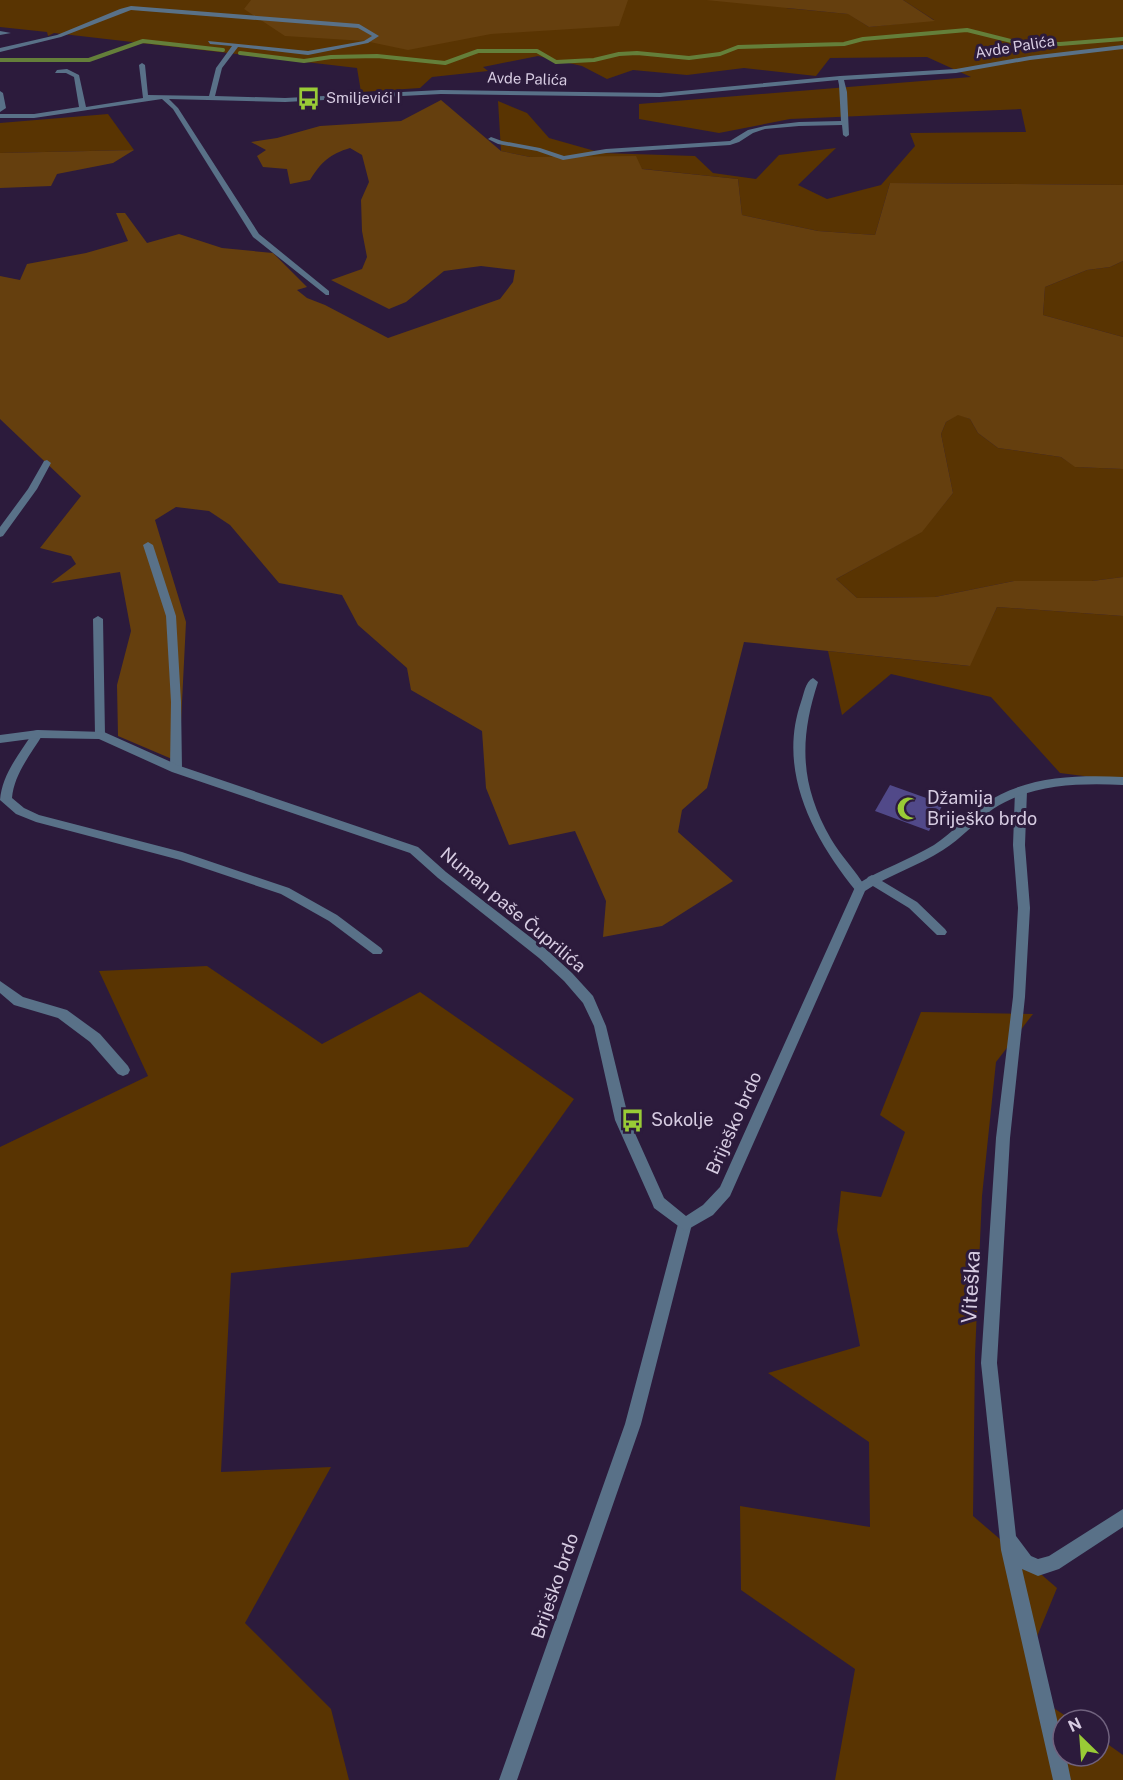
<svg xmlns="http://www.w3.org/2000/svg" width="1123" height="1780" viewBox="0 0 1123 1780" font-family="'Public Sans',sans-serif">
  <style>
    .green { fill: #593402 }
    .forest { fill: #653f0e }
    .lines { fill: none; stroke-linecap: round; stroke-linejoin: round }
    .stream { stroke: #647f3a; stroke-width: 4 }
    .building { fill: #514989 }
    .minor { fill: #597188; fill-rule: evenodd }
    .tertiary { fill: #597188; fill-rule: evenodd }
    .labels { text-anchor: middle; stroke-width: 6; stroke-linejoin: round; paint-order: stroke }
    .far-street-label { font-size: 15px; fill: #d7cce2; stroke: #2c1b3c }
    .far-poi-label { font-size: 15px; fill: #d7cce2; stroke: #2c1b3c; text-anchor: start }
    .poi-label { font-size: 18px; fill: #d7cce2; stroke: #2c1b3c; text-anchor: start }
    .street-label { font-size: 18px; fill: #d7cce2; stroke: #2c1b3c }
    .near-street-label { font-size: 21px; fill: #d7cce2; stroke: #2c1b3c }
  </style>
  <rect width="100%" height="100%" fill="#2c1b3c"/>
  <path class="green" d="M 0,0 L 821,0 L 786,8 L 849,14 L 869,27 L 934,20 L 903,0 L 1123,0 L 1123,185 L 890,183 L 875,235 L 818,231 L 742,215 L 738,179 L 530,157 L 501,151 L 498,101 L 527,113 L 549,138 L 602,153 L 695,156 L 713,173 L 756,179 L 779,155 L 836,148 L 798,185 L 827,199 L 881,185 L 915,146 L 910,133 L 1026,132 L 1021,109 L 790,119 L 719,133 L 639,119 L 639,104 L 971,77 L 927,57 L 830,58 L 816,76 L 744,68 L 687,75 L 633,70 L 607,79 L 582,66 L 538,56 L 483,67 L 488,71 L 432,77 L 420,88 L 361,92 L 357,68 L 54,33 L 48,36 L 47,32 L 0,27 Z
    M 108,114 L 134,150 L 0,153 L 0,123 Z
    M 1123,261 L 1123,337 L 1043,315 L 1045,287 L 1087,270 L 1110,267 Z
    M 958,414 L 970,419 L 978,433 L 998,448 L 1061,457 L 1076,467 L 1123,469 L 1123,577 L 1092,581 L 1014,581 L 935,597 L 857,598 L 836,579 L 921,532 L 953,493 L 941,434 L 946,422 Z
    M 997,607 L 1123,616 L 1123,781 L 1060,773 L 991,697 L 891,674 L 842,715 L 828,651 L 969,666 Z
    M 207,966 L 322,1044 L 420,992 L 574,1099 L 468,1247 L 231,1273 L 221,1472 L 331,1467 L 245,1623 L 331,1709 L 349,1780 L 0,1780 L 0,1147 L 148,1076 L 99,971 Z
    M 921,1012 L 1033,1014 L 996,1062 L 982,1196 L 975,1355 L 973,1516 L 1057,1588 L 1027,1661 L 1052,1707 L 1072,1720 L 1063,1720 L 1063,1756 L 1099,1756 L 1099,1738 L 1123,1755 L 1123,1780 L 835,1780 L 855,1669 L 741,1590 L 740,1506 L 870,1527 L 869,1442 L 768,1373 L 860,1346 L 837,1230 L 841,1191 L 881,1197 L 905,1132 L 880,1115 Z"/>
  <path class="forest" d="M 251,0 L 628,0 L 619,26 L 491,34 L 408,50 L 365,41 L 285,36 L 244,9 Z
    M 706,0 L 903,0 L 935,21 L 869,27 L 848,14 Z
    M 441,100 L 501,151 L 530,157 L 636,156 L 642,169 L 738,179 L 742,215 L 818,231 L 875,235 L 890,183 L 1123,185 L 1123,261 L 1110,267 L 1087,270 L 1045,287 L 1043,315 L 1123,337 L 1123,469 L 1075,467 L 1061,457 L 998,448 L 978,433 L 970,419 L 958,415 L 946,422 L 941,434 L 953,493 L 922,532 L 836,579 L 857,598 L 935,597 L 1014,581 L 1092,581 L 1123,577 L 1123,616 L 997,607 L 970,666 L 744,642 L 707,788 L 682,810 L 678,832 L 733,881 L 662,926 L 603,937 L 606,901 L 575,831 L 509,845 L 486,788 L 482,731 L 411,690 L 407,668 L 358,625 L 342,595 L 279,583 L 230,525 L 209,511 L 176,507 L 155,520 L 186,622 L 179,762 L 118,736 L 117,685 L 131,631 L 120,572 L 51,583 L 76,564 L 71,556 L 40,548 L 81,496 L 0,419 L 0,276 L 20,280 L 27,264 L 86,253 L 128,241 L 116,213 L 125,213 L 147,243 L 179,234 L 222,248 L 273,253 L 307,287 L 297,290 L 307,298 L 325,305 L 388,338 L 500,299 L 513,282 L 515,270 L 481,266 L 444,271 L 406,302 L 389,309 L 331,280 L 362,269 L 367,257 L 362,231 L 361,200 L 369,182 L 362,155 L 350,148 C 330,154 321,162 310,180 L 290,184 L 287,169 L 263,167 L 257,156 L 266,150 L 251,142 L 277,138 L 320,126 L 401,121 Z
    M 134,150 L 113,163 L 57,174 L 51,186 L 0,188 L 0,153 Z"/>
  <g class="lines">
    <path class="stream" d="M 240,53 L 304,61 L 331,57 L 377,56 L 445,63 L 478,51 L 537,51 L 556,62 L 594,60 L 619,54 L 637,53 L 689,58 L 720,54 L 738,47 L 844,44 L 863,39 L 967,30 L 1019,43 L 1060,44 L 1123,39
      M 0,60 L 89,60 L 143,41 L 223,50"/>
  </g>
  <path class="building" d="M 890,785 L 943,804 L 929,831 L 875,811 Z"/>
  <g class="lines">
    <path class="minor" d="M 131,6 L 359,24 L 379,36 L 368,43 L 308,55 L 238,47 L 222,68 L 215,96 L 285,98 L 441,90 L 660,93 L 840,76 L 956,69 L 1030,56 L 1123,45 L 1123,49 L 1030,60 L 956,73 L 844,80 L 847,92 L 849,135 L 846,137 L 843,135 L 842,125 L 799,126 L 765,129 L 753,133 L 739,142 L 730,145 L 606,153 L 563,160 L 537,151 L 498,144 L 488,139 L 491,137 L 502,141 L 540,148 L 564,156 L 606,149 L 730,141 L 748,130 L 765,126 L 799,122 L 841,121 L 839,85 L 838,80 L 660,97 L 441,94 L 285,102 L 169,99 L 178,108 L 259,234 L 329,291 L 329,295 L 326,295 L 253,237 L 173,109 L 162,99 L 34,118 L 0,118 L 0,114 L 34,114 L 79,107 L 74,77 L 66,73 L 55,73 L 57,70 L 67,69 L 79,75 L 86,107 L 143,98 L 139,65 L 142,63 L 145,65 L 148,95 L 209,96 L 216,68 L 232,46 L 210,44 L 208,41 L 308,51 L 364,41 L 372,36 L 358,28 L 131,10 L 61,37 L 0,52 L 0,48 L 57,35 L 120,9 Z
      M 0,31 L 11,33 L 0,35 Z
      M 0,91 L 3,93 L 6,108 L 0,112 Z
      M 47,460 L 51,463 L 37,489 L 3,536 L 0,537 L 0,527 L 28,489 L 44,461 Z
      M 148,542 L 153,545 L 176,616 L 181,702 L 182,769 L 176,773 L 170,769 L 171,702 L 166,616 L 143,545 Z
      M 98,616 L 103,619 L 105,735 L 100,739 L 95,735 L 93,619 Z
      M 813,678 L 818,682 C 799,740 800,785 831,839 C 841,856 856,871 866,888 L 864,891 L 856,891 C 813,838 777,771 801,702 C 804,694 805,682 813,678 Z
      M 38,730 L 43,734 C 31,754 14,774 12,798 L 24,808 L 39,815 L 182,852 L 289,888 L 337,915 L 381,948 L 383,951 L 381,954 L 373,954 L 329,921 L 281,894 L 180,860 L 36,822 L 16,814 L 0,800 C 2,774 20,753 34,731 Z
      M 1021,787 L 1027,791 L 1025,845 L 1030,908 L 1025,997 L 1010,1138 L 997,1363 L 1016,1536 L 1031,1556 L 1038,1559 L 1049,1556 L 1123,1509 L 1123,1527 L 1059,1569 L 1038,1576 L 1022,1569 L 1063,1745 L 1063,1756 L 1066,1756 L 1071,1780 L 1053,1780 L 1001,1550 L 981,1363 L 996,1138 L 1013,997 L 1018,908 L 1013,845 L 1015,791 Z
      M 872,875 L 917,902 L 945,929 L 947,932 L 945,935 L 937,935 L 909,908 L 868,883 L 866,880 L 868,877 Z
      M 0,981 L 23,997 L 67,1010 L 100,1034 L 128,1066 L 130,1070 L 128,1074 L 123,1076 L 118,1074 L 90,1042 L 58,1018 L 14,1005 L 0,993 Z
      M 685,1217 L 690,1219 L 692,1224 L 641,1424 L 517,1780 L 499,1780 L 625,1424 L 678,1224 L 680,1219 Z"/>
    <path class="tertiary" d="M 38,730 L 104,732 L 180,766 L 418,847 L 446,872 L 547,950 L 572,973 L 593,996 L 606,1026 L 629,1120 L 664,1198 L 686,1216 L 703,1205 L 720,1187 L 856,885 C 881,869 909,860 934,845 C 952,833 967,816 984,804 C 1025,776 1076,775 1123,777 L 1123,785 C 1079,783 1031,784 993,809 C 975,822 961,839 943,850 C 918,866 889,875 865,891 L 730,1196 L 713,1215 L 685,1231 L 654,1208 L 652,1203 L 615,1120 L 594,1026 L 583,1003 L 564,981 L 539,958 L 438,878 L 410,853 L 172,772 L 99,739 L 38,738 L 0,743 L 0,735 Z"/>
  </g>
  <defs>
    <symbol id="bus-bare" viewBox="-9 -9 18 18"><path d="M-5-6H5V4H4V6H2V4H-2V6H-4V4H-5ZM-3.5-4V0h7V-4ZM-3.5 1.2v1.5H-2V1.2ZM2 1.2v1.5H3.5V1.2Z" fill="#99cb36" stroke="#2c1b3c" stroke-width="2.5" paint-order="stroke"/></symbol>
    <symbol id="mosque-bare" viewBox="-9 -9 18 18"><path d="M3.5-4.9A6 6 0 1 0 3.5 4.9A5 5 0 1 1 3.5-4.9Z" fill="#99cb36" stroke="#2c1b3c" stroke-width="2.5" paint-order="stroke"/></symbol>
  </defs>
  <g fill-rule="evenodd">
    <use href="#bus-bare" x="292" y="82" width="33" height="33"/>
    <use href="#mosque-bare" x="892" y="792" width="33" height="33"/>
    <use href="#bus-bare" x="616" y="1104" width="33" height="33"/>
  </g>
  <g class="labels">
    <g class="far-street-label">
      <text transform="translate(1015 47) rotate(-9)" y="5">Avde Palića</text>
      <text transform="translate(527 79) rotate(2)" y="5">Avde Palića</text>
    </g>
    <g class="far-poi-label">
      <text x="326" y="103">Smiljevići I</text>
    </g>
    <g class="poi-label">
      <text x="927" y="804">Džamija<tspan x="927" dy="21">Briješko brdo</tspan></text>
      <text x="651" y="1126">Sokolje</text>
    </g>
    <g class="street-label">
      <text transform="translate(513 910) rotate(40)" y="6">Numan paše Čuprilića</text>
      <text transform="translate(734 1123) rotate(-66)" y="6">Briješko brdo</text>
      <text transform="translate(555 1586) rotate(-71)" y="6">Briješko brdo</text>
    </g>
    <g class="near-street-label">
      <text transform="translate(971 1287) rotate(-87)" y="7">Viteška</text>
    </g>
  </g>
  <g transform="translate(1081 1738) rotate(335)"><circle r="28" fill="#2c1b3c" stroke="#70627e" stroke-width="1.5"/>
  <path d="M0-4.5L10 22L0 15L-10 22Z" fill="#99cb36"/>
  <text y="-9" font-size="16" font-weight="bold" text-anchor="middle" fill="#d7cce2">N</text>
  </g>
</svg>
